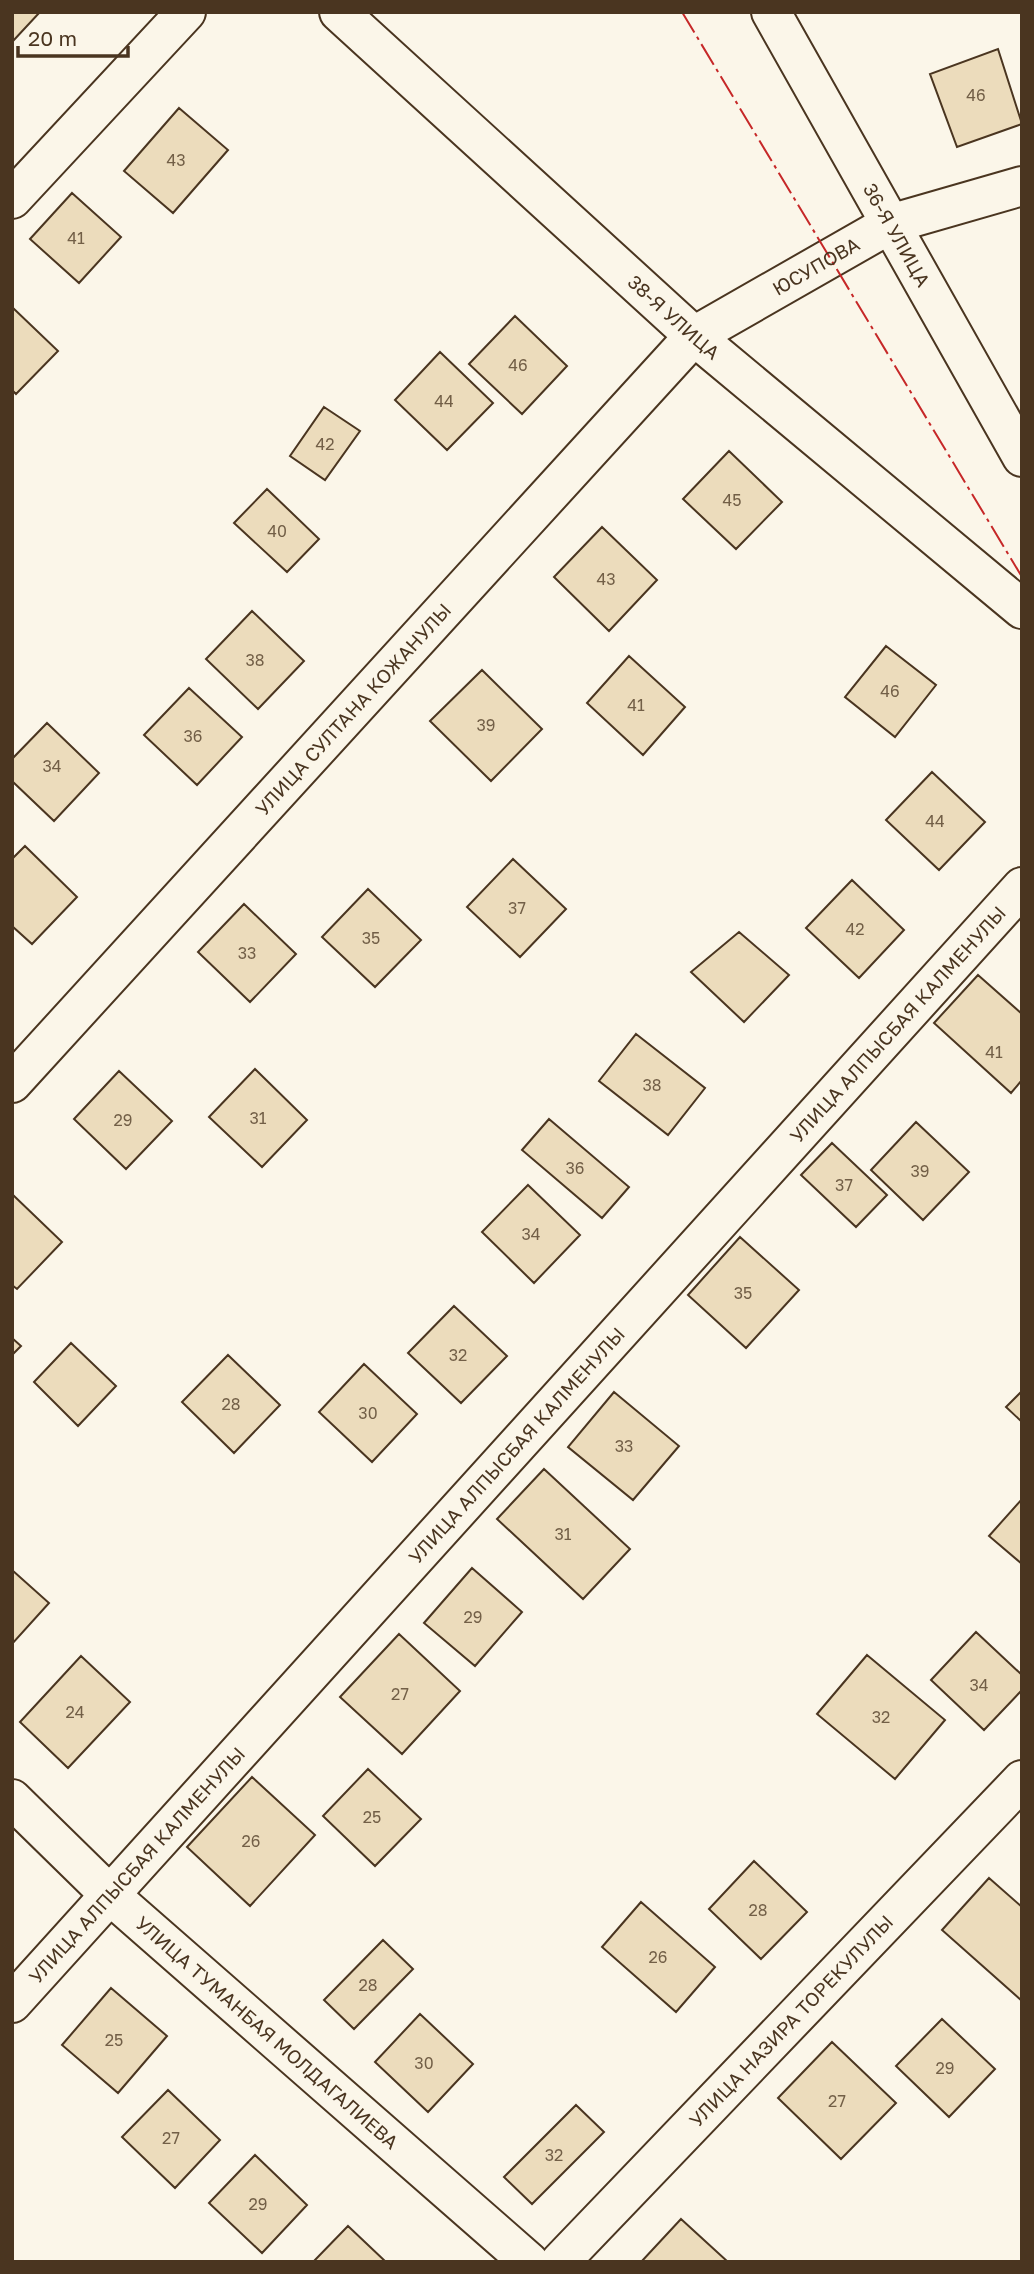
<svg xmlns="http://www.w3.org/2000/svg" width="1034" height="2274" viewBox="0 0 1034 2274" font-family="'Golos Text',sans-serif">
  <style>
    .building { fill: #ecdcbc; stroke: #4a3520; stroke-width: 2 }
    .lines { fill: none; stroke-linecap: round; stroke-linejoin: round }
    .minor-casing { stroke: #4a3520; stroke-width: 42 }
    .minor { stroke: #fbf6e9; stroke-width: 38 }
    .power { stroke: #c62828; stroke-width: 2; stroke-dasharray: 24 5 3.5 5; stroke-linecap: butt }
    .labels { text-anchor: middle; stroke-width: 5; stroke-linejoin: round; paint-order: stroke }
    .number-label { font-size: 16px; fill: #725f47 }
    .street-label { font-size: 19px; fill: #4a3520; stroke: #fbf6e9 }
  </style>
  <rect width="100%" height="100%" fill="#fbf6e9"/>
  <path class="building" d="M 12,12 L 40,12 L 13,41 L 12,40 Z
    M 998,49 L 1022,124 L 957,147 L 930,74 Z
    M 179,108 L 228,150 L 173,213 L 124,171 Z
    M 72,193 L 121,237 L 79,283 L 30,239 Z
    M 12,307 L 58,351 L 16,394 L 12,390 Z
    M 515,316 L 567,366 L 522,414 L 469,364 Z
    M 440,352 L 493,403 L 447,450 L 395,400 Z
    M 324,407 L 360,431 L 325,480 L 290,456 Z
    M 729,451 L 782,502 L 736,549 L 683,499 Z
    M 267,489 L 319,539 L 287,572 L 234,523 Z
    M 602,527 L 657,580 L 609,631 L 554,577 Z
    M 252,611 L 304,661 L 258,709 L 206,659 Z
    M 886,646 L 936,685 L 895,737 L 845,697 Z
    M 629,656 L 685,707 L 643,755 L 587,703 Z
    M 482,670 L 542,729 L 491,781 L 430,721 Z
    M 189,688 L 242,737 L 197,785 L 144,735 Z
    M 47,723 L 99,773 L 54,821 L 12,781 L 12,759 Z
    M 932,772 L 985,822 L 939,870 L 886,820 Z
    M 25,846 L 77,897 L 32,944 L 12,926 L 12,859 Z
    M 513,859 L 566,909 L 520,957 L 467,907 Z
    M 852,880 L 904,930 L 859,978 L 806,928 Z
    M 368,889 L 421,940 L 375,987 L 322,937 Z
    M 244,904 L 296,954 L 250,1002 L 198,952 Z
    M 739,932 L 789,975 L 744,1022 L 691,972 Z
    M 978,975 L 1022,1014 L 1022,1080 L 1011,1093 L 934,1023 Z
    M 636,1034 L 705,1088 L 668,1135 L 599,1081 Z
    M 255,1069 L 307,1120 L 262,1167 L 209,1117 Z
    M 119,1071 L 172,1121 L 126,1169 L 74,1119 Z
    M 549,1119 L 629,1187 L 602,1218 L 522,1150 Z
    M 916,1122 L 969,1172 L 923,1220 L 871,1170 Z
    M 832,1143 L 887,1195 L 856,1227 L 801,1175 Z
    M 528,1185 L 580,1235 L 534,1283 L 482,1232 Z
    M 12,1194 L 62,1242 L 17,1289 L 12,1285 Z
    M 740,1237 L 799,1290 L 746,1348 L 688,1295 Z
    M 454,1306 L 507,1356 L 461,1403 L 408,1353 Z
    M 12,1338 L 21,1346 L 12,1355 Z
    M 71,1343 L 116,1386 L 78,1426 L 34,1382 Z
    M 228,1355 L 280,1405 L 234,1453 L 182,1402 Z
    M 364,1364 L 417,1414 L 372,1462 L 319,1412 Z
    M 1022,1391 L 1022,1422 L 1006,1407 Z
    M 614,1392 L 679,1446 L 633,1500 L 568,1447 Z
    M 544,1469 L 630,1549 L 583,1599 L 497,1519 Z
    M 1022,1499 L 1022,1564 L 989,1536 Z
    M 472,1568 L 522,1612 L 475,1666 L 424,1623 Z
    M 12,1570 L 49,1603 L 12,1644 Z
    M 976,1632 L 1022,1675 L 1022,1690 L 984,1730 L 931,1680 Z
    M 399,1634 L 460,1691 L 402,1754 L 340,1697 Z
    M 867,1655 L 945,1720 L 895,1779 L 817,1714 Z
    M 81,1656 L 130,1702 L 68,1768 L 20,1722 Z
    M 368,1769 L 421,1819 L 375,1866 L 323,1816 Z
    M 252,1777 L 315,1835 L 250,1906 L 187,1847 Z
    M 754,1861 L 807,1912 L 761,1959 L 709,1909 Z
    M 989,1878 L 1022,1907 L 1022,2001 L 942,1930 Z
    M 641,1902 L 715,1967 L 676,2012 L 602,1947 Z
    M 383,1940 L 413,1969 L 354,2029 L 324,2000 Z
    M 111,1988 L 167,2036 L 118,2093 L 62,2045 Z
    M 420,2014 L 473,2064 L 428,2112 L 375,2062 Z
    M 942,2019 L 995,2069 L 949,2117 L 896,2066 Z
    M 832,2042 L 896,2103 L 841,2159 L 778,2098 Z
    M 168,2090 L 220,2140 L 175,2188 L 122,2137 Z
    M 576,2105 L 604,2132 L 532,2204 L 504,2177 Z
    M 255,2155 L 307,2205 L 262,2253 L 209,2203 Z
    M 681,2219 L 728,2262 L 641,2262 Z
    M 348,2226 L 386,2262 L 313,2262 Z"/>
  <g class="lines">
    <defs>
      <g id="minor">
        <path id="s1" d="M 339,12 L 694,336 L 1022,609"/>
        <path id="s2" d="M 771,12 L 1022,457"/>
        <path d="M 12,199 L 186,12"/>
        <path id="s3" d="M 12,1083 L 694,336 L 890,224 L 1022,186"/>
        <path id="s4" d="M 12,1799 L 110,1895 L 529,2262"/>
        <path id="s5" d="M 12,2003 L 1022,887"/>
        <path id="s6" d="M 560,2262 L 1022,1780"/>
      </g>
    </defs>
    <use href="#minor" class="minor-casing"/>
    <use href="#minor" class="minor"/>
    <path class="power" d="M 682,12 L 1022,577"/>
  </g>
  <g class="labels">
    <g class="number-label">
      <text x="976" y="101">46</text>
      <text x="176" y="166">43</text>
      <text x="76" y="244">41</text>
      <text x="518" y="371">46</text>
      <text x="444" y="407">44</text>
      <text x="325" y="450">42</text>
      <text x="732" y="506">45</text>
      <text x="277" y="537">40</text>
      <text x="606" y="585">43</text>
      <text x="255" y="666">38</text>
      <text x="890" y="697">46</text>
      <text x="636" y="711">41</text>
      <text x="486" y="731">39</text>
      <text x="193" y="742">36</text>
      <text x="52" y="772">34</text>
      <text x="935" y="827">44</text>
      <text x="517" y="914">37</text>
      <text x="855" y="935">42</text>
      <text x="371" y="944">35</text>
      <text x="247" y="959">33</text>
      <text x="994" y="1058">41</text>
      <text x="652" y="1091">38</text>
      <text x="258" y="1124">31</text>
      <text x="123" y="1126">29</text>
      <text x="575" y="1174">36</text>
      <text x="920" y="1177">39</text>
      <text x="844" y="1191">37</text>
      <text x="531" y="1240">34</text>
      <text x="743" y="1299">35</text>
      <text x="458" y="1361">32</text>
      <text x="231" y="1410">28</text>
      <text x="368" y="1419">30</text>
      <text x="624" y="1452">33</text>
      <text x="563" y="1540">31</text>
      <text x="473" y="1623">29</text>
      <text x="979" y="1691">34</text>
      <text x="400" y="1700">27</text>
      <text x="75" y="1718">24</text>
      <text x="881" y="1723">32</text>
      <text x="372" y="1823">25</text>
      <text x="251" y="1847">26</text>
      <text x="758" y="1916">28</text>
      <text x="658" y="1963">26</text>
      <text x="368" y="1991">28</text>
      <text x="114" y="2046">25</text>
      <text x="424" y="2069">30</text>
      <text x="945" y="2074">29</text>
      <text x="837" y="2107">27</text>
      <text x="171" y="2144">27</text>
      <text x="554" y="2161">32</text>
      <text x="258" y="2210">29</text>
    </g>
    <g class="street-label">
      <text dy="7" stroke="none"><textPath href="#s2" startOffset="256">36-Я УЛИЦА</textPath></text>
      <text dy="7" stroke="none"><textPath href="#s3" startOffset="1152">ЮСУПОВА</textPath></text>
      <text dy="7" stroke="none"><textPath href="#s1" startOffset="453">38-Я УЛИЦА</textPath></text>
      <text dy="7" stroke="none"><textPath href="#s3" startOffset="506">УЛИЦА СУЛТАНА КОЖАНУЛЫ</textPath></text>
      <text dy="7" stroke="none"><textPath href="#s5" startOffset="1320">УЛИЦА АЛПЫСБАЯ КАЛМЕНУЛЫ</textPath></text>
      <text dy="7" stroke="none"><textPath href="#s5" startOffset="752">УЛИЦА АЛПЫСБАЯ КАЛМЕНУЛЫ</textPath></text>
      <text dy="7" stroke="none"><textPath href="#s5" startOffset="186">УЛИЦА АЛПЫСБАЯ КАЛМЕНУЛЫ</textPath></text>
      <text dy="7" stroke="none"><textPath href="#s6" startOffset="334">УЛИЦА НАЗИРА ТОРЕКУЛУЛЫ</textPath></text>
      <text dy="7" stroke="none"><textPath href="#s4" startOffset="346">УЛИЦА ТУМАНБАЯ МОЛДАГАЛИЕВА</textPath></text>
    </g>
  </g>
  <rect width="1034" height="2274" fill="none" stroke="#4a3520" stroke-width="28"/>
  <path d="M18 46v10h110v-10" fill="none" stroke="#4a3520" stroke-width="3.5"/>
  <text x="28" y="46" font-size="21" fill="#4a3520" stroke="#fbf6e9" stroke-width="5" paint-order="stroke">20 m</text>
</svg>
